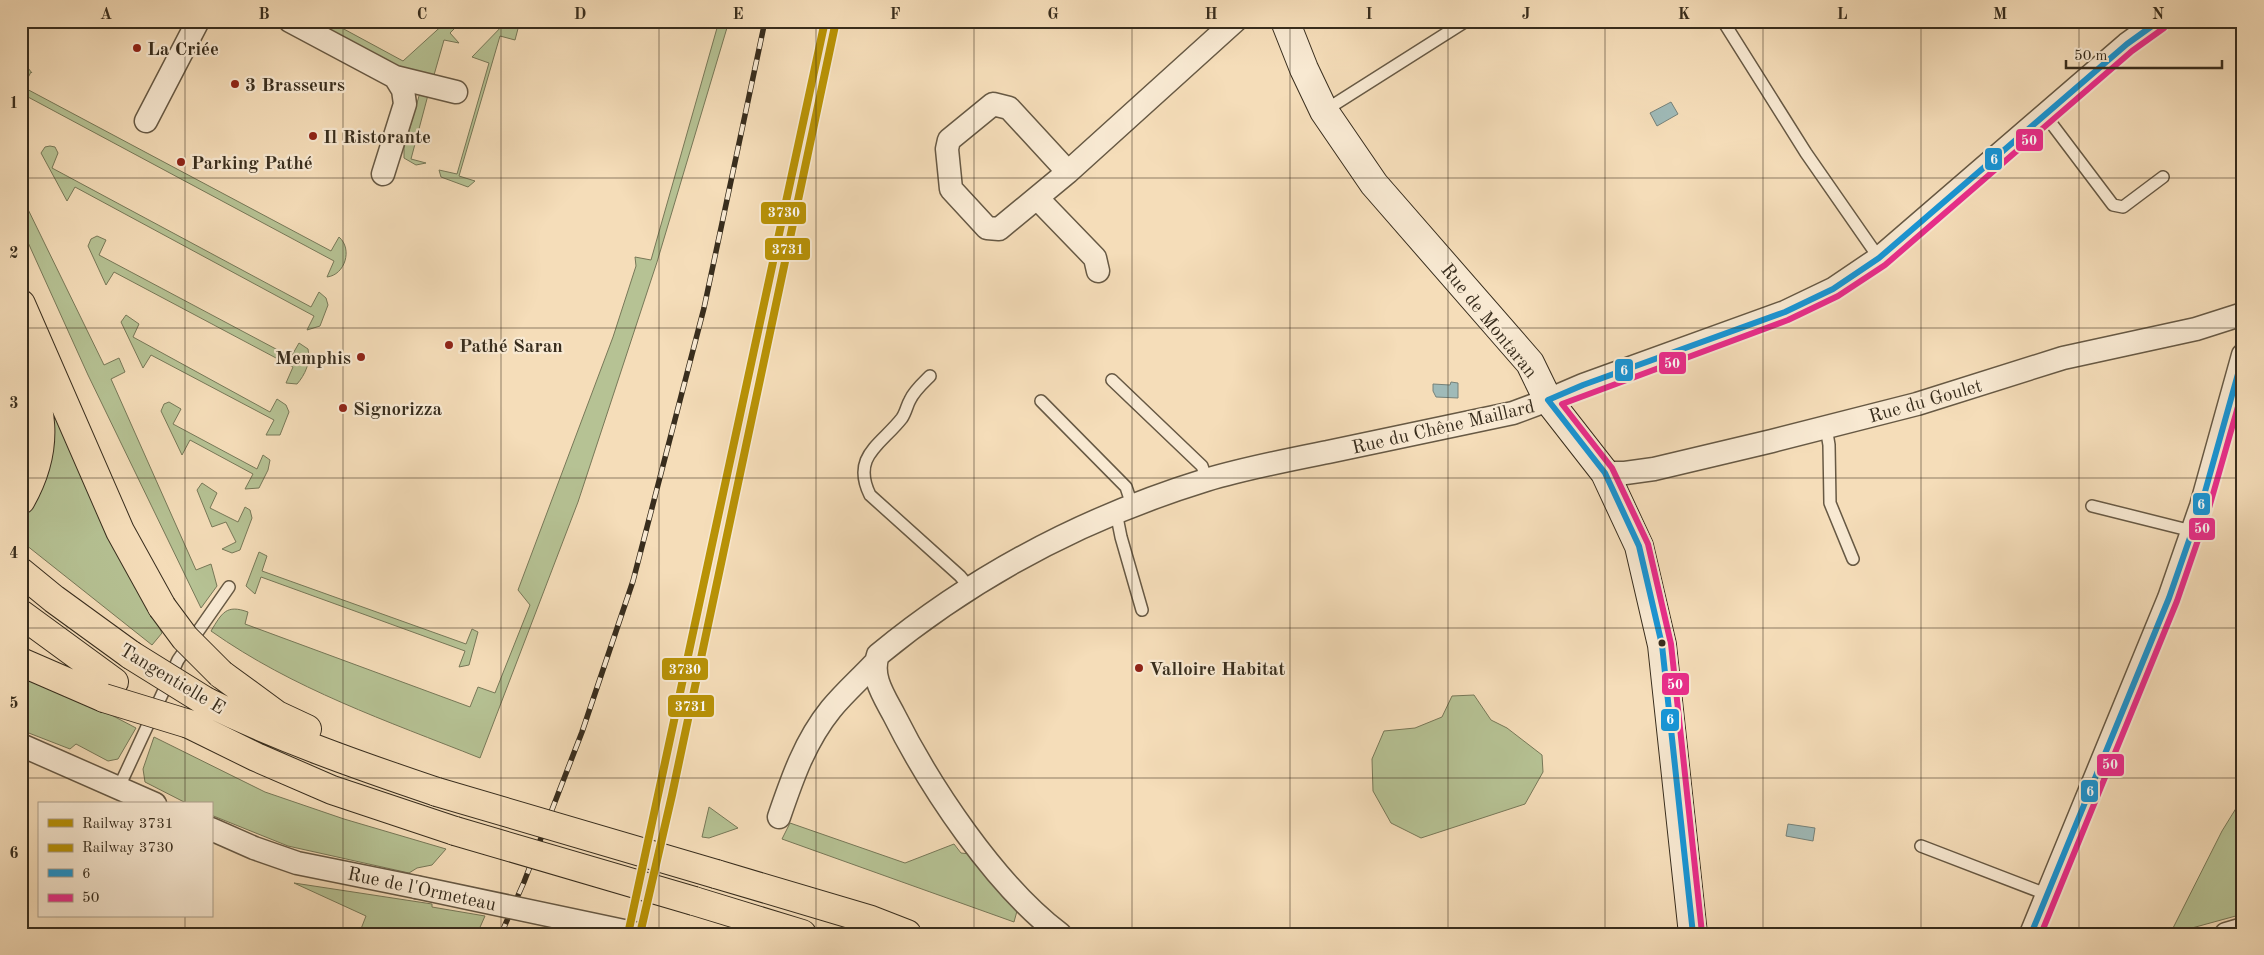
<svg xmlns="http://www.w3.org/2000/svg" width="2264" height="955" viewBox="0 0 2264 955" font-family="'Old Standard TT',serif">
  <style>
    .green { fill: #b6c294; stroke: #777858 }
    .water { fill: #9fbab8; stroke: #76827a }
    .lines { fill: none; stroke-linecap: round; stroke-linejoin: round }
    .lane-casing { stroke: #675944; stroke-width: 14 }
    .street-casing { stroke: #675944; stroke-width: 25 }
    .secondary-casing { stroke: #382d1d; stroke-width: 30 }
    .primary-casing { stroke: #382d1d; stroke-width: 30 }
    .lane { stroke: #f8e9d2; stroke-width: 11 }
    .street { stroke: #f8e9d2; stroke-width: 22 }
    .secondary { stroke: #f8e9d2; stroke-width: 28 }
    .primary { stroke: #f5ddb9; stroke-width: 28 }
    .rail-casing { stroke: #382d1d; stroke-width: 5.5 }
    .rail { stroke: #f8e9d2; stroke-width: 4; stroke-dasharray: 11; stroke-linecap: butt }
    .street-bridge-casing { stroke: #675944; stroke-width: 25; stroke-linecap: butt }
    .primary-bridge-casing { stroke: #382d1d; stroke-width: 30; stroke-linecap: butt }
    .street-bridge { stroke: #f8e9d2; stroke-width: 22 }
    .primary-bridge { stroke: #f5ddb9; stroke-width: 28 }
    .bus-1-casing { stroke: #f8e9d2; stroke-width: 10 }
    .bus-2-casing { stroke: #f8e9d2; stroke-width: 10 }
    .bus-1 { stroke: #1895d5; stroke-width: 6 }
    .bus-2 { stroke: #e92d8b; stroke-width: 6 }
    .rail-1-casing { stroke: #f8e9d2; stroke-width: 11 }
    .rail-2-casing { stroke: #f8e9d2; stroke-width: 11 }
    .rail-1 { stroke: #b89206; stroke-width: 8 }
    .rail-2 { stroke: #b89206; stroke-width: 8 }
    .grid { fill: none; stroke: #382d1d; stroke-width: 1; stroke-opacity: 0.55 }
    .poi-dot { fill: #8f2418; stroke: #f8e9d2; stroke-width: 2 }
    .bus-dot { fill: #382d1d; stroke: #f8e9d2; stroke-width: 2 }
    .labels { text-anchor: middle; stroke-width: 4.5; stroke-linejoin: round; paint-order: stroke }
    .poi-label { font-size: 19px; font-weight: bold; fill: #382d1d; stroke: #f8e9d2; text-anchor: start }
    .street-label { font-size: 19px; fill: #382d1d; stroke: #f8e9d2 }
    .line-badge { stroke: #f8e9d2; stroke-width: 2 }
    .badge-label { font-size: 14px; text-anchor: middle; font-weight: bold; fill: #fff }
    .neatline { fill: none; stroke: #382d1d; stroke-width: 2 }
    .grid-label { font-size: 16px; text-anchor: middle; font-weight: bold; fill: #382d1d }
  </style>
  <rect width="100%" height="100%" fill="#f5ddb9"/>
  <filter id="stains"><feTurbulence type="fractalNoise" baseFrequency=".004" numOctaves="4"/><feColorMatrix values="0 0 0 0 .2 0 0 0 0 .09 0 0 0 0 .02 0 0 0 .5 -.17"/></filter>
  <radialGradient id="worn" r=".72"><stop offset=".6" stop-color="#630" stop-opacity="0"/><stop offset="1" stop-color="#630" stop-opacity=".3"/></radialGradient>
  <path class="green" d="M 311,21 L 329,21 L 403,61 L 447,21 L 462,21 L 450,33 L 459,43 L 444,40 L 434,75 L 401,69 Z
    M 507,21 L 520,21 L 515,40 L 500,36 L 459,176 L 475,181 L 468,187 L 441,177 L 439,170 L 457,174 L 489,63 L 472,57 Z
    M 719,21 L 729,21 L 657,262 L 578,502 L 480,758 C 387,721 293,689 211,631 C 222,613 226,604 248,612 L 245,624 L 470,707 L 478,687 L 495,693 L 530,605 L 518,590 L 613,337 L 636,266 L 635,257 L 651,260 Z
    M 28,68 L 32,73 L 31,72 L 23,87 L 331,251 L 339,237 C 353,249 345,275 327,277 L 334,261 L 28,97 L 21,108 L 21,69 Z
    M 423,92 L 428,95 L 411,159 L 426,163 L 416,165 L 404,158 L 404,148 L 419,96 Z
    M 50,146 L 55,147 L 58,153 L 52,168 L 311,307 L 319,292 L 326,298 L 328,305 L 320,326 L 307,330 L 314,316 L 75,187 L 67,201 L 41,153 L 45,147 Z
    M 21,195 L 104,365 L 119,358 L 125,372 L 111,379 L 196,570 L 211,564 L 217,586 L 201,608 L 88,375 L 21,227 Z
    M 97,236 L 106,240 L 99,255 L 291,357 L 299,343 L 308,349 C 311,362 305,375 297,384 L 286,383 L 293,367 L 114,272 L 106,285 L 88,246 L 91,239 Z
    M 126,315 L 139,324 L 133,337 L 270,412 L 277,399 L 286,405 L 289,412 L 280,435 L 266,435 L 274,420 L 151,355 L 143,368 L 121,322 Z
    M 169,402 L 181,409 L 173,424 L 257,469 L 263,455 L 270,460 L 268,470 L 259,488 L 245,489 L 253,474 L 190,440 L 182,455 L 161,411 L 164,404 Z
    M 59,410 L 119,552 L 162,633 L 152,645 L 21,541 L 21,521 L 39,490 L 52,413 Z
    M 202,483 L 217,493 L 210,508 L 238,522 L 245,507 L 250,510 L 252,518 L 240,550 L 232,553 L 222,549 L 236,542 L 226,522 L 212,527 L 197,490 Z
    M 259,552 L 267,556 L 262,571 L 466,644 L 472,629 L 478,632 L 469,665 L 459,667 L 465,651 L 261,577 L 255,594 L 246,586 Z
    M 21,673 L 98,708 L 136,728 L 118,759 L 108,761 L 76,744 L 70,749 L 21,730 Z
    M 1474,695 L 1491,720 L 1507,728 L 1542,755 L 1543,772 L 1525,804 L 1421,838 L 1391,823 L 1373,791 L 1372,759 L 1384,731 L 1415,728 L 1442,717 L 1452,696 Z
    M 154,737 L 265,792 L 344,819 L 446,849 L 432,865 L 417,868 L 409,873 L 288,846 L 211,815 L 211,804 L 188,804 L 145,782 L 143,769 Z
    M 2243,797 L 2243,914 L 2170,934 L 2222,831 Z
    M 709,807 L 738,828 L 709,838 L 702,837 Z
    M 790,823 L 905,863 L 954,844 L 961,853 L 970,854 L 1017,911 L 1014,922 L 782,839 Z
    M 294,883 L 432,904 L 432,907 L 485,916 L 477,934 L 359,934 L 366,916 Z"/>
  <path class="water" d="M 1671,102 L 1678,114 L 1657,126 L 1650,113 Z
    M 1451,382 L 1458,383 L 1458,398 L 1436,397 L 1433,391 L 1433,384 L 1450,385 Z
    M 1788,824 L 1815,828 L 1813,841 L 1786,836 Z"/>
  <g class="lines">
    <defs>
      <path id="lane" d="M 1723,21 L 1806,153 L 1879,258
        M 1324,111 L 1466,21
        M 2045,115 L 2113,205 L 2123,207 L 2163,177
        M 930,376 C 923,383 914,391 910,400 C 907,405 906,412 902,418 C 881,445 851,456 870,495 L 960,576 L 970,588
        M 1112,380 L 1202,466 L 1207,480
        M 1041,401 L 1126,487 L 1132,505
        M 1826,427 L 1829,445 L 1830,503 L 1853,559
        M 2092,506 L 2192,531
        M 1116,512 L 1121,537 L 1142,610
        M 119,787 L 178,660 L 229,587
        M 1921,846 L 2046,894"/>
      <path id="street" d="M 290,21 L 395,77 L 456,92
        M 146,121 L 198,21
        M 1068,172 L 1009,108 L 993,104 L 949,140 L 947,149 L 951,189 L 987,228 L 999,229 L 1068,172 L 1235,21
        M 383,174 L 405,104 L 403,90 L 395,77
        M 1037,198 L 1095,258 L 1098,271
        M 1605,473 L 1625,473 L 1654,469 L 1772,441 L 1917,404 L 2063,358 L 2196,329 L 2243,314
        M 21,745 L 155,804
        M 779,817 C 792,779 805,741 831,709 C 844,693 860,679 874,664
        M 211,829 L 254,848 L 297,863 L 416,887
        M 1060,934 C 995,885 930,787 894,715 C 884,696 870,676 878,655 C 975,575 1086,517 1206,480 C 1246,468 1288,460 1328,452 C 1390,439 1452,426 1513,413 L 1548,400 L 1583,385 L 1785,312 L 1833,289 L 1879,258 L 2127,44 L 2159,21
        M 2031,934 L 2169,598 L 2201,506 L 2243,355
        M 2226,934 L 2243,929"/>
      <path id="secondary" d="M 1285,21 L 1304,69 L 1324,111 L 1374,184 L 1530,363 L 1548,400 L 1605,473 L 1639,546 L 1662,645 L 1693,934"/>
      <path id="primary" d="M 21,304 L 120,531 L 162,607
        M 21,348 C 40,406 53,443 21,500
        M 21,572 L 54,599 L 131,655
        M 21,614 L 114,682
        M 21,662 L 104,698
        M 221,674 L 277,715 L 307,729
        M 205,701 C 280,738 357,765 437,792
        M 189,724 L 256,757 L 332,790 L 455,831
        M 716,874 L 871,920 L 907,934
        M 694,901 L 802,934"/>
    </defs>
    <use href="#lane" class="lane-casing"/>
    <use href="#street" class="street-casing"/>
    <use href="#secondary" class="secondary-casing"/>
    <use href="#primary" class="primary-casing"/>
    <use href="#lane" class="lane"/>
    <use href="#street" class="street"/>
    <use href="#secondary" class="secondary"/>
    <use href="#primary" class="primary"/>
    <defs>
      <path id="rail" d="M 501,934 L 524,882 L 582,732 L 633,581 L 704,308 L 765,21"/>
    </defs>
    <use href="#rail" class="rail-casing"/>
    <use href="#rail" class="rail"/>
    <defs>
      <path id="street-bridge" d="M 416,887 L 638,934"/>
      <path id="primary-bridge" d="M 162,607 L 185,638 L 221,674
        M 131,655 L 205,701
        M 104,698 L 189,724
        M 437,792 L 716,874
        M 455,831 L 694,901"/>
    </defs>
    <use href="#street-bridge" class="street-bridge-casing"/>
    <use href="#primary-bridge" class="primary-bridge-casing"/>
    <use href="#street-bridge" class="street-bridge"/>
    <use href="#primary-bridge" class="primary-bridge"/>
    <defs>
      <path id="bus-1" d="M 1693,934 L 1662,645 L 1639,546 L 1605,473 L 1548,400 L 1583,385 L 1785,312 L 1833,289 L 1879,258 L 2127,44 L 2159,21
        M 2031,934 L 2169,598 L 2201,506 L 2243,356"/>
      <path id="bus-2" d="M 1702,933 L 1671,644 L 1648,544 L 1612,468 L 1562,404 L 1788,320 L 1838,296 L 1885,265 L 2132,51 L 2164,28
        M 2041,934 L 2177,601 L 2209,508 L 2243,389"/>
    </defs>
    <use href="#bus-1" class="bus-1-casing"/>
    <use href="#bus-2" class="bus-2-casing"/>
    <use href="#bus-1" class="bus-1"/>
    <use href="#bus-2" class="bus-2"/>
    <defs>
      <path id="rail-1" d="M 640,934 L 672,795 L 836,21"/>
      <path id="rail-2" d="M 628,934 L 825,21"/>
    </defs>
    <use href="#rail-1" class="rail-1-casing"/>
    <use href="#rail-2" class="rail-2-casing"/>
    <use href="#rail-1" class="rail-1"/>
    <use href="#rail-2" class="rail-2"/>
  </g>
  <path class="grid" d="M 185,21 L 185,804M 343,21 L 343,934M 501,21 L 501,934M 659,21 L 659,934M 816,21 L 816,934M 974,21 L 974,934M 1132,21 L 1132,934M 1290,21 L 1290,934M 1448,21 L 1448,934M 1605,21 L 1605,934M 1763,21 L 1763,934M 1921,21 L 1921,934M 2079,21 L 2079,934M 21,178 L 2243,178M 21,328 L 2243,328M 21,478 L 2243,478M 21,628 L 2243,628M 21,778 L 2243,778M 185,916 L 185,934"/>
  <g class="poi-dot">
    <circle cx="137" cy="48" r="5"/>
    <circle cx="235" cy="84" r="5"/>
    <circle cx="313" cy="136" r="5"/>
    <circle cx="181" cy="162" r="5"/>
    <circle cx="449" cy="345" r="5"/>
    <circle cx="361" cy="357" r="5"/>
    <circle cx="343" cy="408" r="5"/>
    <circle cx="1139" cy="668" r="5"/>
  </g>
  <circle class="bus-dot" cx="1662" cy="643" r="4.5"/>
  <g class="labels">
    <g class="poi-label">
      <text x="147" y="55">La Criée</text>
      <text x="245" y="91">3 Brasseurs</text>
      <text x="323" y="143">Il Ristorante</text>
      <text x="191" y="169">Parking Pathé</text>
      <text x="459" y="352">Pathé Saran</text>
      <text x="351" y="364" text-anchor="end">Memphis</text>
      <text x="353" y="415">Signorizza</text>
      <text x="1149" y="675">Valloire Habitat</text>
    </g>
    <g class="street-label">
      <text transform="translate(1490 320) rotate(51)" y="7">Rue de Montaran</text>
      <text transform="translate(1925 400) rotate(-16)" y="7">Rue du Goulet</text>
      <text transform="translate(1443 426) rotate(-13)" y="7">Rue du Chêne Maillard</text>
      <text transform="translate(173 678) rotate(31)" y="7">Tangentielle E</text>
      <text transform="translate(422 888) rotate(12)" y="7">Rue de l'Ormeteau</text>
    </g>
  </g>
  <g class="line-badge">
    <rect x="2015" y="128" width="29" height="24" rx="5" fill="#e92d8b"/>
    <rect x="1984" y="147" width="19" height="24" rx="5" fill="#1895d5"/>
    <rect x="760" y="201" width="47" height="24" rx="5" fill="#b89206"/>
    <rect x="764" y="237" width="47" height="24" rx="5" fill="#b89206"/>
    <rect x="1658" y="351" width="29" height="24" rx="5" fill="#e92d8b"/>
    <rect x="1614" y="358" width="20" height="24" rx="5" fill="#1895d5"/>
    <rect x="2192" y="492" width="19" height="24" rx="5" fill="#1895d5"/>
    <rect x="2188" y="517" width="28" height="24" rx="5" fill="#e92d8b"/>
    <rect x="661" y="657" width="48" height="24" rx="5" fill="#b89206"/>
    <rect x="1661" y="672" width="29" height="24" rx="5" fill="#e92d8b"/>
    <rect x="667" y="694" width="48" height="24" rx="5" fill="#b89206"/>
    <rect x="1660" y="708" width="20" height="24" rx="5" fill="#1895d5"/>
    <rect x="2096" y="753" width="29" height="24" rx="5" fill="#e92d8b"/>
    <rect x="2080" y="779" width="19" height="24" rx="5" fill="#1895d5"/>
  </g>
  <g class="badge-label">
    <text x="2029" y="145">50</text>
    <text x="1994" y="164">6</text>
    <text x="784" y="217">3730</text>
    <text x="788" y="254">3731</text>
    <text x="1672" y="368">50</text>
    <text x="1624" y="375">6</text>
    <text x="2201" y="509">6</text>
    <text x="2202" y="533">50</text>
    <text x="685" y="674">3730</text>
    <text x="1675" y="689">50</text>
    <text x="691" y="711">3731</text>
    <text x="1670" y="724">6</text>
    <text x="2110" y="769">50</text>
    <text x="2090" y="796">6</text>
  </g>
  <rect width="2264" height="955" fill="none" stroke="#f5ddb9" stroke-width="55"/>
  <rect x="38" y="802" width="175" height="115" fill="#f8e9d2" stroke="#ab9e8a"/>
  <rect x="48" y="819" width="25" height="8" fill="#b89206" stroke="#ab9e8a"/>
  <text x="82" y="828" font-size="15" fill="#382d1d">Railway 3731</text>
  <rect x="48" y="844" width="25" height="8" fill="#b89206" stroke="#ab9e8a"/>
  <text x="82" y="852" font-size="15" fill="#382d1d">Railway 3730</text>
  <rect x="48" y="869" width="25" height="8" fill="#1895d5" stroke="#ab9e8a"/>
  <text x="82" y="878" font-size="15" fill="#382d1d">6</text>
  <rect x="48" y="894" width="25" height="8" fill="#e92d8b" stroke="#ab9e8a"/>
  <text x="82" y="902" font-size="15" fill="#382d1d">50</text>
  <path d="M2066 60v8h156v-8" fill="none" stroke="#382d1d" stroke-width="2.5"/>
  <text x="2074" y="60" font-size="15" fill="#382d1d" stroke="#f8e9d2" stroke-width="4" paint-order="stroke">50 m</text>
  <rect x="28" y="28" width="2208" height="900" class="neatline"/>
  <g class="grid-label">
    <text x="106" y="19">A</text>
    <text x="264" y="19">B</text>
    <text x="422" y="19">C</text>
    <text x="580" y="19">D</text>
    <text x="738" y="19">E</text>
    <text x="895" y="19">F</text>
    <text x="1053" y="19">G</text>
    <text x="1211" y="19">H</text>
    <text x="1369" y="19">I</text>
    <text x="1526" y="19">J</text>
    <text x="1684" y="19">K</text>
    <text x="1842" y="19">L</text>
    <text x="2000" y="19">M</text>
    <text x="2158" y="19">N</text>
    <text x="14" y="108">1</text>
    <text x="14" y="258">2</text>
    <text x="14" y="408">3</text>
    <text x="14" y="558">4</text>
    <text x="14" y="708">5</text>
    <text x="14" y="858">6</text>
  </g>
  <rect width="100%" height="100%" filter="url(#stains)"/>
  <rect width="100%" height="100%" fill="url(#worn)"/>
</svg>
